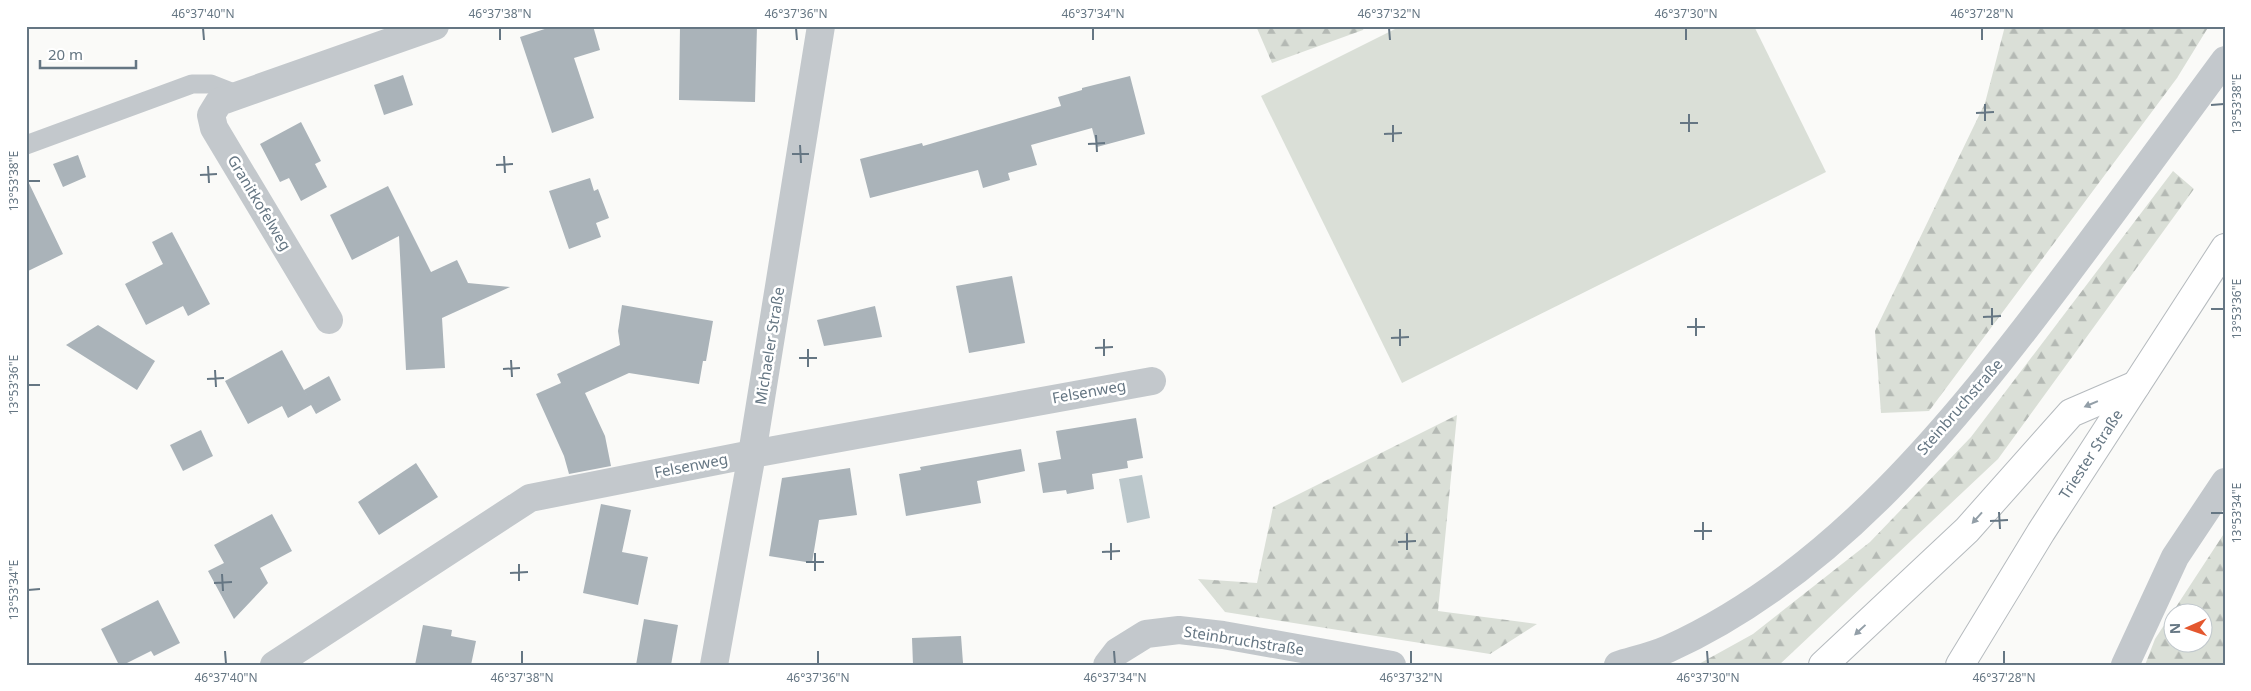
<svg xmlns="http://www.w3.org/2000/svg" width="2251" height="691" viewBox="0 0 2251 691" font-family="'Noto Sans',sans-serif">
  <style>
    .forest { fill: url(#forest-firs); fill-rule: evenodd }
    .pitch { fill: #dadfd7 }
    .water { fill: #bbc7cb }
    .building { fill: #aab3b9 }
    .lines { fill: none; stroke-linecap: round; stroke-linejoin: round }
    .primary-casing { stroke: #b5babe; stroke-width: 30 }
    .service { stroke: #c3c8cc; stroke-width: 19 }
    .minor { stroke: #c3c8cc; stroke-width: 28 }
    .primary { stroke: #fff; stroke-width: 28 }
    .oneway { fill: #939fa8 }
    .ticks { fill: none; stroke: #657683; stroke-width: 2 }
    .labels { text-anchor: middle; stroke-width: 5; stroke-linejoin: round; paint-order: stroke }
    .street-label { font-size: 15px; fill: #657683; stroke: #fff }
    .neatline { fill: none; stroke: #657683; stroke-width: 2 }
    .ticks-label { font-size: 12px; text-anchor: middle; fill: #657683 }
  </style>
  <defs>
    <pattern id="forest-firs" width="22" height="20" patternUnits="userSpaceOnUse" patternTransform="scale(1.25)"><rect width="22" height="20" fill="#dadfd7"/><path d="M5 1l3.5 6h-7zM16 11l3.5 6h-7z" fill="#b4b9b4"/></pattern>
  </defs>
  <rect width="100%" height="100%" fill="#fafaf8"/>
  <path class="forest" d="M 1256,26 L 1365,26 L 1363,30 L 1272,63 Z
    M 2005,26 L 2209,26 L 2177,78 L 1929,411 L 1881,413 L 1875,331 L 1985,103 Z
    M 2173,171 L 2194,189 L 1998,459 L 1779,665 L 1697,665 L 1753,634 L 1870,542 L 1971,437 Z
    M 1457,415 L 1438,611 L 1537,624 L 1490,654 L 1225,612 L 1198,579 L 1257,583 L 1273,507 Z
    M 2225,532 L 2225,665 L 2145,665 L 2155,639 ZM 2174,614 L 2204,614 L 2204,644 L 2174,644 Z"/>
  <path class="pitch" d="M 1401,26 L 1754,26 L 1826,172 L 1402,383 L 1261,96 Z"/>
  <path class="water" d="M 1142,475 L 1150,518 L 1127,523 L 1119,479 Z"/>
  <path class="building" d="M 554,26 L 593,26 L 600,50 L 574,58 L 594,118 L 552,133 L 520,37 Z
    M 680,26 L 757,26 L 755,102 L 679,100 Z
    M 403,75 L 413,105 L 384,115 L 374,85 Z
    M 1130,76 L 1145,134 L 1097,147 L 1092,128 L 1031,145 L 1037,165 L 1008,173 L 1010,180 L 983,188 L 978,170 L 870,198 L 860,159 L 922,143 L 923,146 L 1061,106 L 1058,97 L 1082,90 L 1082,88 Z
    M 301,122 L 321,161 L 315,164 L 327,187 L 301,201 L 289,178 L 280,182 L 260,144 Z
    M 78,155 L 86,177 L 63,187 L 53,164 Z
    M 26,177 L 63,254 L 26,272 Z
    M 590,178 L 594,191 L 598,189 L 609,218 L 596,223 L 601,237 L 569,249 L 549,191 Z
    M 388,186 L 431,272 L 457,260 L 468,283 L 510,287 L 442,318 L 445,368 L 406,370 L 399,236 L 352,260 L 330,215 Z
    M 172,232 L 210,304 L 188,316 L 183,306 L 146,325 L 125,284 L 163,264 L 152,242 Z
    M 1012,276 L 1025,343 L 969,353 L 956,286 Z
    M 622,305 L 713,321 L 706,361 L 703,361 L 699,384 L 629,373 L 585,393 L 605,436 L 611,466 L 569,474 L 564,456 L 536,394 L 561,383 L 557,374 L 620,345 L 618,331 Z
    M 875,306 L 882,337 L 824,346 L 817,320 Z
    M 98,325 L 155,361 L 137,390 L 66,345 Z
    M 282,350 L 310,401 L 304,390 L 329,376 L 341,400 L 316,414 L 311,405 L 288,418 L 282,406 L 248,424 L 225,381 Z
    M 1136,418 L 1143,458 L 1127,461 L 1128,468 L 1092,474 L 1094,489 L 1067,494 L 1066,490 L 1043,493 L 1038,463 L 1061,459 L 1056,431 Z
    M 201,430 L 213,456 L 183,471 L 170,445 Z
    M 1021,449 L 1025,471 L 977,481 L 981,503 L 906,516 L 899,474 L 921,470 L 920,467 Z
    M 416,463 L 438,497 L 379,535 L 358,502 Z
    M 850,468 L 857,515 L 819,520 L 812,563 L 769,556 L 782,478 Z
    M 601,504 L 631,510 L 622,552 L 648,557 L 638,605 L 583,593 Z
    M 272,514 L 292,551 L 260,568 L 268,583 L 234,619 L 208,571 L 224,563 L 214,545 Z
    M 158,600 L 180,643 L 154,656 L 151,651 L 123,665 L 119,665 L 101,629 Z
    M 644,619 L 678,625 L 671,665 L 636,665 Z
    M 423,625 L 452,630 L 451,636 L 476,641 L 471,665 L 415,665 Z
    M 961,636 L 963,663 L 913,665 L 912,638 Z"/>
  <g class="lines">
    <defs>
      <g id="primary">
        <path d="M 1823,665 L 1967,530 L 2071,413 L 2136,385"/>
        <path id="s1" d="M 1960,665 L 2041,532 L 2225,248"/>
      </g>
    </defs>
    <use href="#primary" class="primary-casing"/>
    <path class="service" d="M 26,145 L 192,84 L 211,84 L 239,95"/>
    <path class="minor" d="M 329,320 L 214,128 L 211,115 L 219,102 L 435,26
      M 274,665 L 530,498 L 752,454 L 1152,381
      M 714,665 L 752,454 L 821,26
      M 1107,665 L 1117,652 L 1146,634 L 1179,630 L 1223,635 L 1392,665
      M 1618,665 C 1634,660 1652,656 1668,649 C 1834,574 1956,421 2063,279 C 2118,206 2171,133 2225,60
      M 2125,665 L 2175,557 L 2225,482"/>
    <use href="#primary" class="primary"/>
  </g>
  <defs><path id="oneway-solid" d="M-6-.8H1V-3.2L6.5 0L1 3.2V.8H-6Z" transform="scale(1.25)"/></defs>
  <g class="oneway">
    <use href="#oneway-solid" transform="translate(2091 404) rotate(157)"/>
    <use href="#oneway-solid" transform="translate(1977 518) rotate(132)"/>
    <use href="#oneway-solid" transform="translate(1860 630) rotate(137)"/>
  </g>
  <path class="ticks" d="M 203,28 L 204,40M 500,28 L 500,40M 796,28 L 797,40M 1093,28 L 1093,40M 1389,28 L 1390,40M 1686,28 L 1686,40M 1982,28 L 1982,40M 1985,104 L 1985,121M 2211,105 L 2224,104M 1976,113 L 1994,112M 1689,114 L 1689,132M 1680,123 L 1698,123M 1393,125 L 1393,142M 1384,134 L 1402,133M 1096,135 L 1097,152M 1088,144 L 1105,143M 800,145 L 801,163M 792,154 L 809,154M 504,156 L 505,173M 496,165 L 513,164M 208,166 L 209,183M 200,175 L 217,174M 28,181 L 40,181M 1992,308 L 1992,325M 2211,309 L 2224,309M 1983,317 L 2001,316M 1696,318 L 1696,336M 1687,327 L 1705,327M 1400,329 L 1400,346M 1391,338 L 1409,337M 1104,339 L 1104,356M 1095,348 L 1113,347M 808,349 L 808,367M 799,358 L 817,358M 511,360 L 512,377M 503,369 L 520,368M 215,370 L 216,387M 207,379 L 224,378M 28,385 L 40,385M 1999,512 L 2000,529M 2211,513 L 2224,513M 1990,521 L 2008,520M 1703,522 L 1703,540M 1694,531 L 1712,531M 1407,533 L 1407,550M 1398,542 L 1416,541M 1111,543 L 1111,560M 1102,552 L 1120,551M 815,553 L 815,571M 806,562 L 824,562M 519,564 L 519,581M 510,573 L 528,572M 222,574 L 223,591M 214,583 L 232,582M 28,590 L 40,589M 225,651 L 226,664M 522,651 L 522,664M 818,651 L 818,664M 1114,651 L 1115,664M 1411,651 L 1411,664M 1707,651 L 1708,664M 2004,651 L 2004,664"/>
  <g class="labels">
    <g class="street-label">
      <text transform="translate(259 203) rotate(59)" y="5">Granitkofelweg</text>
      <text transform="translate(770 346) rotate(-81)" y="5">Michaeler Straße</text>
      <text transform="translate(1089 392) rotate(-10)" y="5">Felsenweg</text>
      <text transform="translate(1960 407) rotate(-49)" y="5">Steinbruchstraße</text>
      <text dy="5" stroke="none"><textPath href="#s1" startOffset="248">Triester Straße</textPath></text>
      <text transform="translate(691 466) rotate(-11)" y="5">Felsenweg</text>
      <text transform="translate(1244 641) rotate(9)" y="5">Steinbruchstraße</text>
    </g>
  </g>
  <rect width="2251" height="691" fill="none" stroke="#ffffff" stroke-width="55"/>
  <g transform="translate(2188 628) rotate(268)"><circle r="24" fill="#ffffff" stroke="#c1c8cd"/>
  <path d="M0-4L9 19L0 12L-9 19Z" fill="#e4572e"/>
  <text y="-8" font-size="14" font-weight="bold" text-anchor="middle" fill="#657683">N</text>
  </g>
  <path d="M40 60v8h96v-8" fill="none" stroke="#657683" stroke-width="2.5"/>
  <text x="48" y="60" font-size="15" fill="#657683" stroke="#ffffff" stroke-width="4" paint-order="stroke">20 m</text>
  <rect x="28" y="28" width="2196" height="636" class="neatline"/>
  <g class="ticks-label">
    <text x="203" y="18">46°37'40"N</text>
    <text x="500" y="18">46°37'38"N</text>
    <text x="796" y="18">46°37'36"N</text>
    <text x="1093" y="18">46°37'34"N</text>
    <text x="1389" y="18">46°37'32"N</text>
    <text x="1686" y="18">46°37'30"N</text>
    <text x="1982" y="18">46°37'28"N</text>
    <text transform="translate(2237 104) rotate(-90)" y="4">13°53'38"E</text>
    <text transform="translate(14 181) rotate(-90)" y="4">13°53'38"E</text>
    <text transform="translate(2237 309) rotate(-90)" y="4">13°53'36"E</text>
    <text transform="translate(14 385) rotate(-90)" y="4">13°53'36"E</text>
    <text transform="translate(2237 513) rotate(-90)" y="4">13°53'34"E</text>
    <text transform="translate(14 590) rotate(-90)" y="4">13°53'34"E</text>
    <text x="226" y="682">46°37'40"N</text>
    <text x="522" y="682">46°37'38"N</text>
    <text x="818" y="682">46°37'36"N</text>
    <text x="1115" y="682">46°37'34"N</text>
    <text x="1411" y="682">46°37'32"N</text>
    <text x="1708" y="682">46°37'30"N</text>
    <text x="2004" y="682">46°37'28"N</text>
  </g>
</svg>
